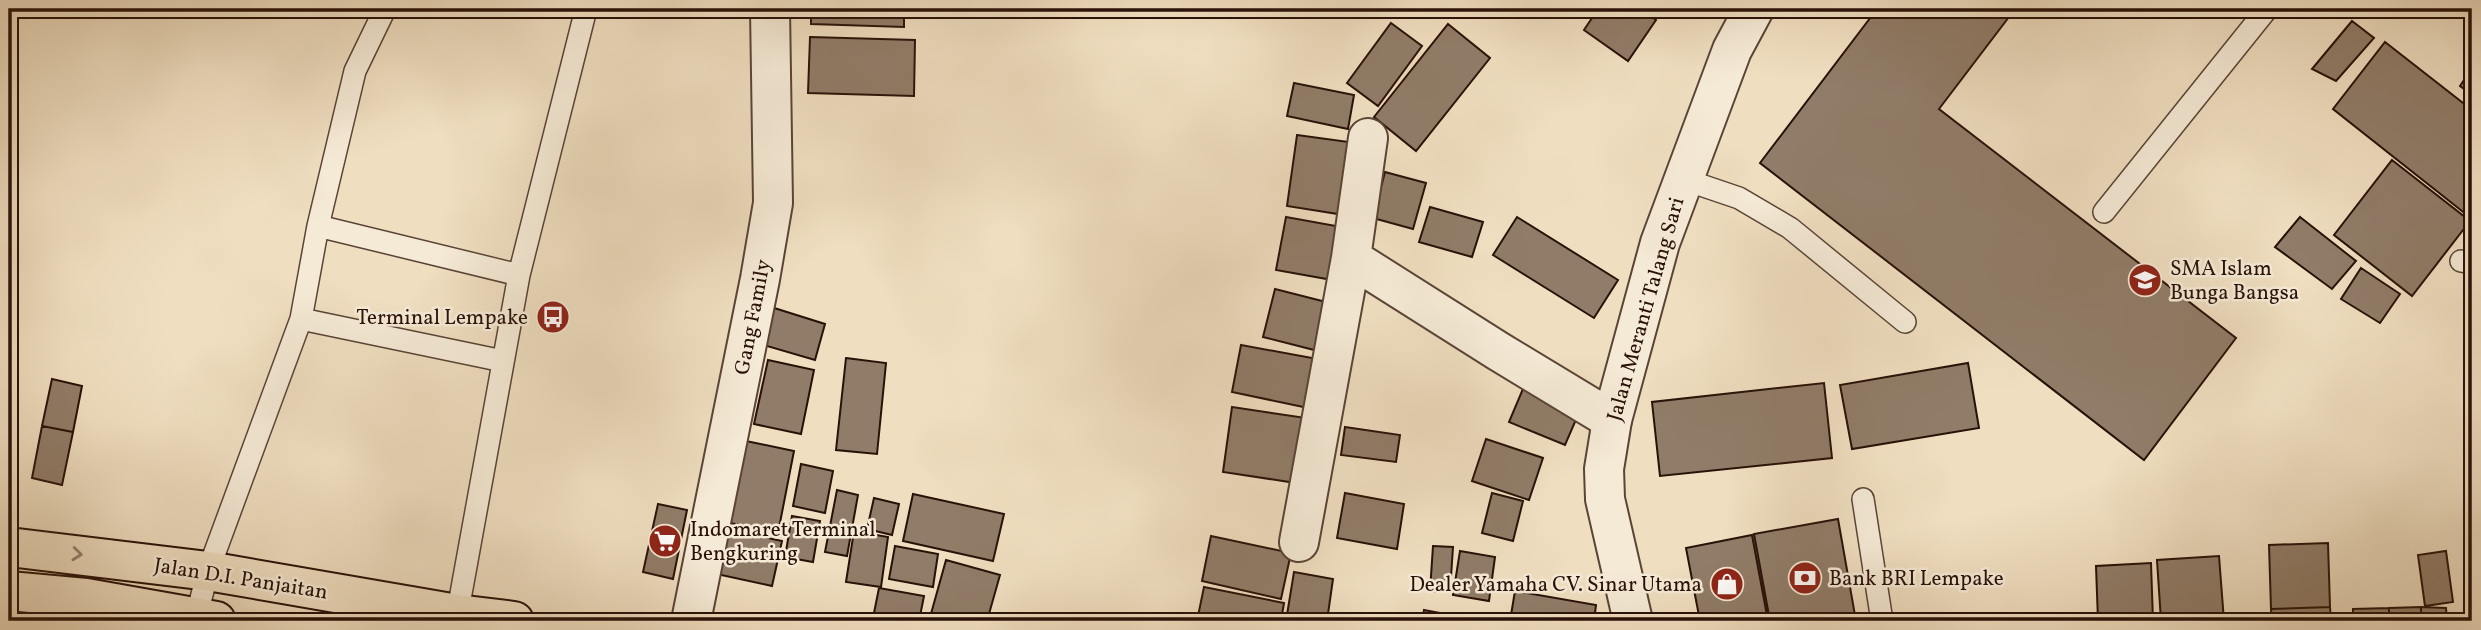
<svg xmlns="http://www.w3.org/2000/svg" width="2481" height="630" viewBox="0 0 2481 630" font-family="Vollkorn,serif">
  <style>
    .building { fill: #907c68; stroke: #291108; stroke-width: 2 }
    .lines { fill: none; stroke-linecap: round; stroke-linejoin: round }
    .service-casing { stroke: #5a4436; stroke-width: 24 }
    .minor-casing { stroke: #5a4436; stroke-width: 42 }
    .tertiary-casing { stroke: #5a4436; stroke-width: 42 }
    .trunk-casing { stroke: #291108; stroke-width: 42 }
    .service { stroke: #f5ead6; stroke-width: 21 }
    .minor { stroke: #f5ead6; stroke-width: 38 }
    .tertiary { stroke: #f5ead6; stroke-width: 38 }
    .trunk { stroke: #efdec0; stroke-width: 38 }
    .oneway { stroke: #96826d }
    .labels { text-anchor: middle; stroke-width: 5; stroke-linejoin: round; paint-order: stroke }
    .poi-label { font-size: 21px; fill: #291108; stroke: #f5ead6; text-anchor: start }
    .street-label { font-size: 21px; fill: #291108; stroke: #f5ead6 }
  </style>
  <rect width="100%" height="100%" fill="#efdec0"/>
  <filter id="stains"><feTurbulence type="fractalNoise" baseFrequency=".00286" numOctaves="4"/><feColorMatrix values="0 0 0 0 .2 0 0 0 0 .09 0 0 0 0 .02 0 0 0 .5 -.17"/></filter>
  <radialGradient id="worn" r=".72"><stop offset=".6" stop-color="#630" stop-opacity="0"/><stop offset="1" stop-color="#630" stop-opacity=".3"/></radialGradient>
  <path class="building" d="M 811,9 L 904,9 L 904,27 L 811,24 Z
    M 1598,9 L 1640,9 L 1656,20 L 1628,61 L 1584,30 Z
    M 1877,9 L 2015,9 L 1939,109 L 2236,338 L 2144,460 L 1760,163 Z
    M 2352,21 L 2374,38 L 2336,81 L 2312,69 Z
    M 1391,23 L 1422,46 L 1378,106 L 1347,83 Z
    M 1448,24 L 1490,58 L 1416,151 L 1374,117 Z
    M 810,37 L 915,40 L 914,96 L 808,93 Z
    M 2385,42 L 2472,110 L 2472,219 L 2333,109 Z
    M 2472,68 L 2472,95 L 2460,86 Z
    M 1294,83 L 1354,95 L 1348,129 L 1287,116 Z
    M 1297,135 L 1349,142 L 1338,214 L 1287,206 Z
    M 2392,160 L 2470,221 L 2412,296 L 2334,235 Z
    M 1385,172 L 1426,183 L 1413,229 L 1373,218 Z
    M 1430,207 L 1483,222 L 1472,257 L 1419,242 Z
    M 1286,217 L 1347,228 L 1338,281 L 1276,270 Z
    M 1517,217 L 1618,280 L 1594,318 L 1493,255 Z
    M 2300,217 L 2356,261 L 2332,289 L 2275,247 Z
    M 2361,268 L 2400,294 L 2380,323 L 2341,299 Z
    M 1275,289 L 1330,303 L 1318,351 L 1263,337 Z
    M 771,307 L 825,324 L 815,360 L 760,344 Z
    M 1241,345 L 1323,360 L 1313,409 L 1232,392 Z
    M 846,358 L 886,363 L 877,454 L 836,450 Z
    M 768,360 L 814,370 L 801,434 L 754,424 Z
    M 1968,363 L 1979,428 L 1852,449 L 1840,385 Z
    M 52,379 L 82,386 L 73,432 L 42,426 Z
    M 1824,383 L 1832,458 L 1660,476 L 1652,402 Z
    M 1525,384 L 1581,408 L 1565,445 L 1509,422 Z
    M 1232,407 L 1306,418 L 1296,483 L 1223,472 Z
    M 42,426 L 73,432 L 62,485 L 32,478 Z
    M 1345,427 L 1400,435 L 1396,462 L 1341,455 Z
    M 1486,439 L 1543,458 L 1529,500 L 1472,481 Z
    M 746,441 L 794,451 L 778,533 L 730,523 Z
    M 801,464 L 833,471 L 825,513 L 793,506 Z
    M 837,490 L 858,495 L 847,556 L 825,552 Z
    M 1345,493 L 1404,504 L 1397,549 L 1337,538 Z
    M 1492,493 L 1523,501 L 1513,541 L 1482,533 Z
    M 913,494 L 1004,514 L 993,561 L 903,541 Z
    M 874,498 L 899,504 L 892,535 L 867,529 Z
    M 658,504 L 687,510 L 673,579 L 643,572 Z
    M 792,516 L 820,521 L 813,562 L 785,557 Z
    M 1838,519 L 1856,621 L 1770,621 L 1754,534 Z
    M 722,528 L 782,541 L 772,586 L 712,573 Z
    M 854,531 L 888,537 L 881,587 L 846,582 Z
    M 1752,535 L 1768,621 L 1700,621 L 1686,548 Z
    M 1211,536 L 1291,553 L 1281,599 L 1202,581 Z
    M 2328,543 L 2330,607 L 2271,609 L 2269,545 Z
    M 895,546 L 938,554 L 933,587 L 889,579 Z
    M 1433,546 L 1453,547 L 1450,592 L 1430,591 Z
    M 1460,551 L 1495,557 L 1489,601 L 1453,595 Z
    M 2446,551 L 2453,602 L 2425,606 L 2418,555 Z
    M 2219,556 L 2224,621 L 2161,621 L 2157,560 Z
    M 946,560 L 1000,575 L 987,621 L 929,621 Z
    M 2151,563 L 2153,621 L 2098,621 L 2096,566 Z
    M 1294,572 L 1333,579 L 1327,621 L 1286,621 Z
    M 1204,587 L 1284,603 L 1281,621 L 1197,621 Z
    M 879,588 L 924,596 L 919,621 L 874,613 Z
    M 1515,591 L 1596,605 L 1594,621 L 1510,621 Z
    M 2330,607 L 2331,621 L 2272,621 L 2271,609 Z
    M 2421,607 L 2421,621 L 2389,621 L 2389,608 Z
    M 2421,607 L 2446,608 L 2447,621 L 2421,621 Z
    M 2389,608 L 2389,621 L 2353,621 L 2353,609 Z
    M 1424,610 L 1482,621 L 1422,621 Z
    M 2011,615 L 2088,620 L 2088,621 L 2010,621 Z"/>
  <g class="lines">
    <defs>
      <path id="service" d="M 1683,179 L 1739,198 L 1790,228 L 1905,322
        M 2104,212 L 2267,9
        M 318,226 L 519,275
        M 2461,261 L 2472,263
        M 301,319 L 503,361
        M 1863,499 L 1882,621
        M 196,618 L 208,571 L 301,319 L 318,226 L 355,71 L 385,9
        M 456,621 L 519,275 L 586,9"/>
      <path id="minor" d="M 1351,258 L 1498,351 L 1612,420
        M 1299,542 L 1351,258 L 1368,138
        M 691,621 L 760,279 L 773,203 L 770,9"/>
      <path id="tertiary" d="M 1633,621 L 1605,499 L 1604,469 L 1612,420 L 1660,243 L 1732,50 L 1754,9"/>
      <path id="trunk" d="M 9,547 L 208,571 L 457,614 L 514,621
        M 9,591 L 86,598 L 216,621"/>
    </defs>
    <use href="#service" class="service-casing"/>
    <use href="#minor" class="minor-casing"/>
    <use href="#tertiary" class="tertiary-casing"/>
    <use href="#trunk" class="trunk-casing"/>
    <use href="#service" class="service"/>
    <use href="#minor" class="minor"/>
    <use href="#tertiary" class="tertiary"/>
    <use href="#trunk" class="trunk"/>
  </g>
  <defs><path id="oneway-chevron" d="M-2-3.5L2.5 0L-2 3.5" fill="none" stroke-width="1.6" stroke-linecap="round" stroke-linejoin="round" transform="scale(1.75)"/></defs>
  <use class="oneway" href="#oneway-chevron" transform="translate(77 554) rotate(6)"/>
  <defs>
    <symbol id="school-disc" viewBox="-11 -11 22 22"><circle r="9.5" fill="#8f2418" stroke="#f5ead6"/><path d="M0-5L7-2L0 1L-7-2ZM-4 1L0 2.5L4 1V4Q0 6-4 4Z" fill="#fff"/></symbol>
    <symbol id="bus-disc" viewBox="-11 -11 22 22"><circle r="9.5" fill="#8f2418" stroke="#f5ead6"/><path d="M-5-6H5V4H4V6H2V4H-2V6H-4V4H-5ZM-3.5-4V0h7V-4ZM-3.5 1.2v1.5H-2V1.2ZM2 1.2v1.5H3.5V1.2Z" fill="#fff"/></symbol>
    <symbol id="supermarket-disc" viewBox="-11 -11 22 22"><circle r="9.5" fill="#8f2418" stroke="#f5ead6"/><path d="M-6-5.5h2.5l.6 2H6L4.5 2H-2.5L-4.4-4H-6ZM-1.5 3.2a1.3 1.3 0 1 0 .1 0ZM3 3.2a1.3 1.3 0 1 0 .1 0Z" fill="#fff"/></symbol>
    <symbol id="bank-disc" viewBox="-11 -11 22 22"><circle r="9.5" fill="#8f2418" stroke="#f5ead6"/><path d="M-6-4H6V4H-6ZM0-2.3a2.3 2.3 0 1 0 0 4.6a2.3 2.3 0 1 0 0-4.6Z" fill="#fff"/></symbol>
    <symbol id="shop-disc" viewBox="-11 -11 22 22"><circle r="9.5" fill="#8f2418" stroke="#f5ead6"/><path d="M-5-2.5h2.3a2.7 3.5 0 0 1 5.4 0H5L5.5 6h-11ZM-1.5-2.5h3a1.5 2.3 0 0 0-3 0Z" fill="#fff"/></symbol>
  </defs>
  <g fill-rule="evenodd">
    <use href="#school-disc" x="2126" y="261" width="38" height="38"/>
    <use href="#bus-disc" x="534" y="298" width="38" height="38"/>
    <use href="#supermarket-disc" x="646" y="522" width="38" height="38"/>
    <use href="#bank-disc" x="1786" y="559" width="38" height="38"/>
    <use href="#shop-disc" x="1708" y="565" width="38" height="38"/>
  </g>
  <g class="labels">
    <g class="poi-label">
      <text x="2170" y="275">SMA Islam<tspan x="2170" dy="24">Bunga Bangsa</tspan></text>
      <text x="528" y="324" text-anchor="end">Terminal Lempake</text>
      <text x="690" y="536">Indomaret Terminal<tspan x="690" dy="24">Bengkuring</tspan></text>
      <text x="1829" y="585">Bank BRI Lempake</text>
      <text x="1702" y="591" text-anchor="end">Dealer Yamaha CV. Sinar Utama</text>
    </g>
    <g class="street-label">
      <text transform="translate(1645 309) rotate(-74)" y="7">Jalan Meranti Talang Sari</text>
      <text transform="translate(752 317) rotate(-79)" y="7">Gang Family</text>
      <text transform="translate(241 578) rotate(9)" y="7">Jalan D.I. Panjaitan</text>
    </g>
  </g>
  <rect width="2481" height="630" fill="none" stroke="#efdec0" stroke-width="35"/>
  <rect x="10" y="10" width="2460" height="609" fill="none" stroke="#291108" stroke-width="3.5"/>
  <rect x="18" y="18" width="2446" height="595" fill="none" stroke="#291108" stroke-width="2"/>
  <rect width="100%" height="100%" filter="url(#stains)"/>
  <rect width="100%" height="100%" fill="url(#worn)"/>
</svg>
